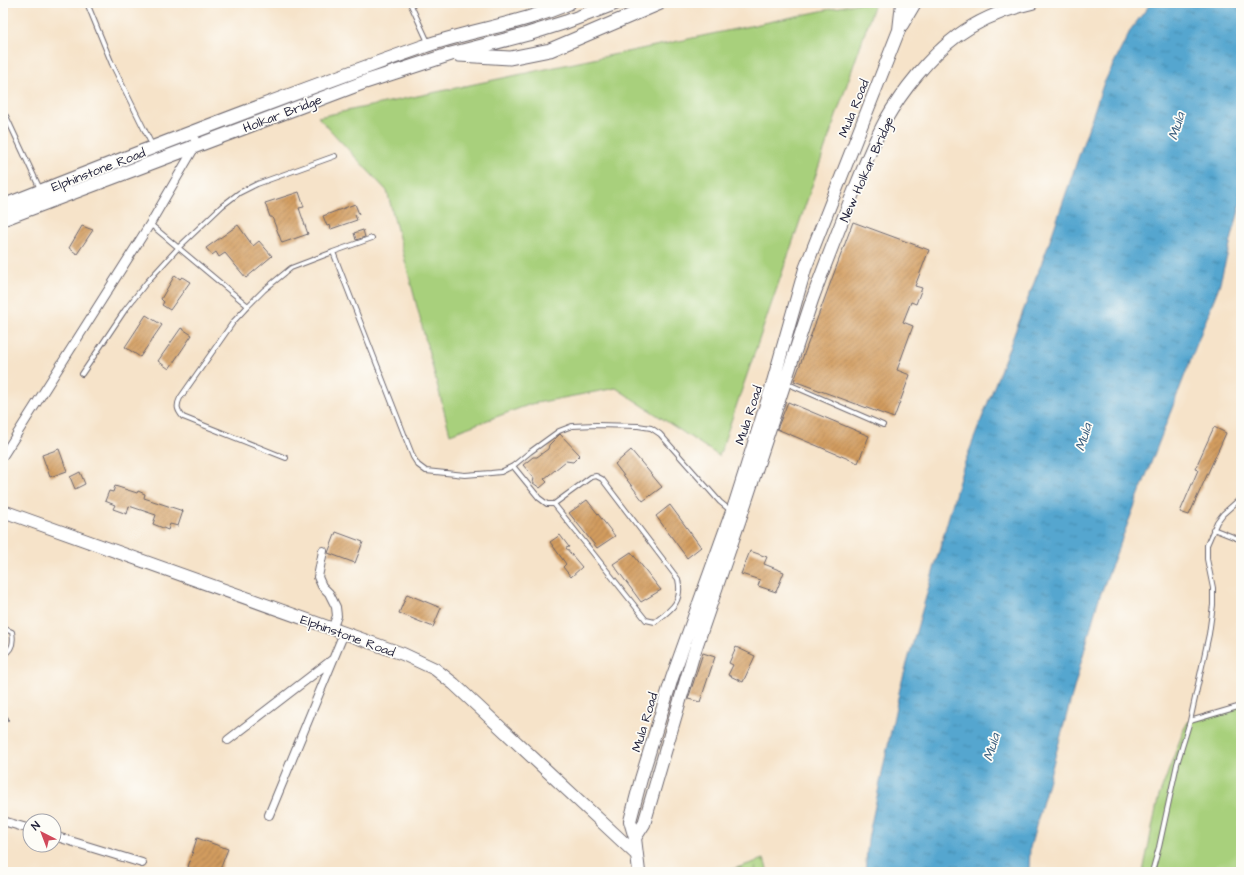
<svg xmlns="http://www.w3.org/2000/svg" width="1244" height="875" viewBox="0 0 1244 875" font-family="'Architects Daughter',sans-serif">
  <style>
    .grass { fill: #a8d07b; stroke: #65795b }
    .cemetery { fill: url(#cemetery-stones); stroke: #65795b }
    .water { fill: url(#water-ripples); stroke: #3b6485 }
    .building { fill: url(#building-hatch) }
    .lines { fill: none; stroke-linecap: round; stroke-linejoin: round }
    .lane-casing { stroke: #6c666d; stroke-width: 6 }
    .street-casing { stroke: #6c666d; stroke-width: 10 }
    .secondary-casing { stroke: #6c666d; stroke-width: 14 }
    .primary-casing { stroke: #6c666d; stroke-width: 15 }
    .lane { stroke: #fff; stroke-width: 4 }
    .street { stroke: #fff; stroke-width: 8 }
    .secondary { stroke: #fff; stroke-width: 12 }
    .primary { stroke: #fff; stroke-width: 13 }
    .labels { text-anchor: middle; stroke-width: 3.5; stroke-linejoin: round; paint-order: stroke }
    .street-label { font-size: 13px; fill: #22223b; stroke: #fdfcf7 }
    .water-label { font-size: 14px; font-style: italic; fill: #385d7e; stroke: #fdfcf7 }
  </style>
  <defs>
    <pattern id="cemetery-stones" width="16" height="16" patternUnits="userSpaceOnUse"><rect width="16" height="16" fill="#a8d07b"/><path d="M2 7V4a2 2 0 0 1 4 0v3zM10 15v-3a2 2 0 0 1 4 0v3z" fill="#90b26b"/></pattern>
    <pattern id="water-ripples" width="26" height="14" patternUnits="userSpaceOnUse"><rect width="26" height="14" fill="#54a6cf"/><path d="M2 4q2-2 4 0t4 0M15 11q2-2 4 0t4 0" fill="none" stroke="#4587a9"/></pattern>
    <pattern id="building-hatch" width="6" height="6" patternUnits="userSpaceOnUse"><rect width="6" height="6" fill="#d29c5e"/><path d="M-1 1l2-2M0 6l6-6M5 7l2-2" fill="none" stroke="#aa7f4f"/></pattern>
  </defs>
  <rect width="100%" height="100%" fill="#fdfcf7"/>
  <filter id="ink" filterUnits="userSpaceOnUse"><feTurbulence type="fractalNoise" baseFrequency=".025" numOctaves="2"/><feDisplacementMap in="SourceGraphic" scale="8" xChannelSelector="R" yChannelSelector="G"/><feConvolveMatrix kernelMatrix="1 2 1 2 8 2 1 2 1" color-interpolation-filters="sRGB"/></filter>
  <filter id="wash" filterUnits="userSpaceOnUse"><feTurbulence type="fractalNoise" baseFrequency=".012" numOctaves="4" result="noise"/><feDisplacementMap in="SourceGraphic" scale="16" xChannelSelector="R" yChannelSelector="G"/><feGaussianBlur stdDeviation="0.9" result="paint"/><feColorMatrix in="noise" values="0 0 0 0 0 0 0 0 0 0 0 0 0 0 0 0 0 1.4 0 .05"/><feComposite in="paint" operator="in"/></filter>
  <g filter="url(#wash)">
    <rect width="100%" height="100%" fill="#f6e3c9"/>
    <path class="grass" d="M 859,3 L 875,3 L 719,456 L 616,388 L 531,404 L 450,434 L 387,191 L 318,117 Z
      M 1241,706 L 1241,872 L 1143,872 L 1158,799 L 1184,729 L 1188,722 Z"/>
    <path class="cemetery" d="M 764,859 L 768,872 L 724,872 Z"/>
    <path class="water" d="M 1151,3 L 1241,3 L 1241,203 L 1219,286 L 1098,601 L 1030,848 L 1029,872 L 865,872 L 868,839 L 900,688 L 963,467 L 1047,249 L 1103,85 L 1131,29 Z"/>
    <g id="blocks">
      <path class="building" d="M 299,192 L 304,207 L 299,208 L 308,234 L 282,243 L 272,217 L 270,217 L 265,203 Z
        M 355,204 L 359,214 L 355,215 L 357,220 L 331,229 L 330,225 L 327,226 L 323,216 Z
        M 853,222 L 929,250 L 915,286 L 922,288 L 916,304 L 911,302 L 903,322 L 913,326 L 897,370 L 910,375 L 894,418 L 794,381 Z
        M 238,225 L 253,246 L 259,241 L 272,256 L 246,278 L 225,253 L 219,257 L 216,252 L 212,255 L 206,248 Z
        M 82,226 L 93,230 L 77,254 L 69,248 Z
        M 363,230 L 365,237 L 356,240 L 354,233 Z
        M 175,275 L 180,279 L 182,277 L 190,282 L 170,310 L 162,305 L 164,302 L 161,299 Z
        M 146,315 L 162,325 L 140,357 L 125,347 Z
        M 181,328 L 192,335 L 169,369 L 158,361 Z
        M 788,402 L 869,436 L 858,463 L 777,429 Z
        M 1214,427 L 1226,433 L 1189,515 L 1180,512 L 1198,470 L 1195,469 Z
        M 560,434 L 580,455 L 573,462 L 566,461 L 544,479 L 547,482 L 540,488 L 533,483 L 534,478 L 523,465 L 533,457 L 537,457 L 548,449 L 549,445 Z
        M 59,449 L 67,471 L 50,477 L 42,455 Z
        M 631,450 L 662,487 L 643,501 L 615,464 Z
        M 80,472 L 85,484 L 75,489 L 70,477 Z
        M 115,486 L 137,493 L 138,491 L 145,494 L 144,498 L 183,511 L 178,526 L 170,524 L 168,530 L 153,524 L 156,515 L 129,506 L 127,514 L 113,509 L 115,505 L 105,501 L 109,491 L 113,492 Z
        M 587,500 L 615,536 L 597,548 L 569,513 Z
        M 670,505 L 701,547 L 687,558 L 656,516 Z
        M 336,532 L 363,542 L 355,563 L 328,553 Z
        M 560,535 L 569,547 L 566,548 L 582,567 L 571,577 L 563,567 L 566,564 L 550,542 Z
        M 750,551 L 767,557 L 764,564 L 784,572 L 776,592 L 758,586 L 760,580 L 741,574 Z
        M 631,552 L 661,590 L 641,602 L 613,564 Z
        M 407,594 L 441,608 L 433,627 L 399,613 Z
        M 736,647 L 755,656 L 743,682 L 728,675 L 733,665 L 729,663 Z
        M 703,653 L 715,657 L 700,702 L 688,699 Z
        M 197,838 L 228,849 L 219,872 L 201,872 L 188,867 Z"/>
    </g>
  </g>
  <g filter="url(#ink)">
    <use href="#blocks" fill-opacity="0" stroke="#6c666d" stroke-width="1"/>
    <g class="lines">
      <defs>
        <path id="lane" d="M 87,3 L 112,64 L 152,145
          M 410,3 L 428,42
          M 3,115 L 6,116 L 40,189
          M 150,224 L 248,306 L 234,321 L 180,398 C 176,406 177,410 183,417 L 286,458
          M 333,252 L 372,238
          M 248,306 L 264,290 L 291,268 L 333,252 L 413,457 L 418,465 L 426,471 L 465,475 L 491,473 L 501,472 L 513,466 L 530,452 L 559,431 L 572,426 L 596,425 L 638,426 L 651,428 L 660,434 L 720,502 L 731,511
          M 82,374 L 125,310 L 147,282 L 179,247 L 222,206 L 239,193 L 257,184 L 335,156
          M 786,383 L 883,425
          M 513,466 L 539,498 L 547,504 L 554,504 L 591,477 L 596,476 L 602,479 L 678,579 C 683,602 672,609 655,622 L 646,620 L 554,504
          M 1213,529 L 1241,540
          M 3,628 L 12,632 C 14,642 13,650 3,655
          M 3,719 L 6,719
          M 1190,721 L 1241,706
          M 1152,872 L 1159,847 L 1177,764 L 1190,721 L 1209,634 L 1213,605 L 1213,588 L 1207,559 L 1207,545 L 1217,522 L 1223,514 L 1241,498"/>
        <path id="street" d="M 3,456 L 150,224 L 196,145 L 193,133
          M 323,551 L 318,577 L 322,586 L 329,593 L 336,607 L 337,616 L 332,629
          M 228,740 L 332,660
          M 269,815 L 344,633
          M 3,821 L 30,829
          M 54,836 L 142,863"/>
        <path id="secondary" d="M 902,25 L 915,3
          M 3,511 L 403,654 L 435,669 L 454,684 L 636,854
          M 635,838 L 644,824 L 693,656 L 740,519 L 812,300 C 824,267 837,234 850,201 C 861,174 871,147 885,121 C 902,91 930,56 957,36 C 979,20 1006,9 1032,3
          M 639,872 L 635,838 L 630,821 L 641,779 L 672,678 L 735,503 L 771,389 L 805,269 L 899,30 L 902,3"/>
        <path id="primary" d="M 459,55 L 510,58 L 550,50 L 660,3
          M 3,206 C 142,151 281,97 422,47 C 470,30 522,24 569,3
          M 3,219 L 365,82 L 451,54 L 528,34 L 566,22 L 616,3"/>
      </defs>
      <use href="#lane" class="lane-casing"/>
      <use href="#street" class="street-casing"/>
      <use href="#secondary" class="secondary-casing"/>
      <use href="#primary" class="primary-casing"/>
      <use href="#lane" class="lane"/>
      <use href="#street" class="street"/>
      <use href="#secondary" class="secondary"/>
      <use href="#primary" class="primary"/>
    </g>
  </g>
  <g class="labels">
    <g class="street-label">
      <text transform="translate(853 108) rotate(-68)" y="5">Mula Road</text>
      <text transform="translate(282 113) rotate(-21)" y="5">Holkar Bridge</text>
      <text transform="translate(98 169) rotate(-21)" y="5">Elphinstone Road</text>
      <text transform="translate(866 169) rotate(-66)" y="5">New Holkar Bridge</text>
      <text transform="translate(748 415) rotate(-72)" y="5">Mula Road</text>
      <text transform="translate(348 635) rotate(20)" y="5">Elphinstone Road</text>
      <text transform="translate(644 722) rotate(-73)" y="5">Mula Road</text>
    </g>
    <g class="water-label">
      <text transform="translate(1176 126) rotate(-73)" y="5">Mula</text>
      <text transform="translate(1083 437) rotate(-73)" y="5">Mula</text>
      <text transform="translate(991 747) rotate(-73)" y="5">Mula</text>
    </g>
  </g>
  <rect width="1244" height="875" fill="none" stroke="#fdfcf7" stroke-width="16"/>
  <g transform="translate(42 833) rotate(318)"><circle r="19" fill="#fdfcf7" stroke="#a5a5ac"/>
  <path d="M0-3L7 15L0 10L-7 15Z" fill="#d1495b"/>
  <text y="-6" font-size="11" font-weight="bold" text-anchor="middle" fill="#22223b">N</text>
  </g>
</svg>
